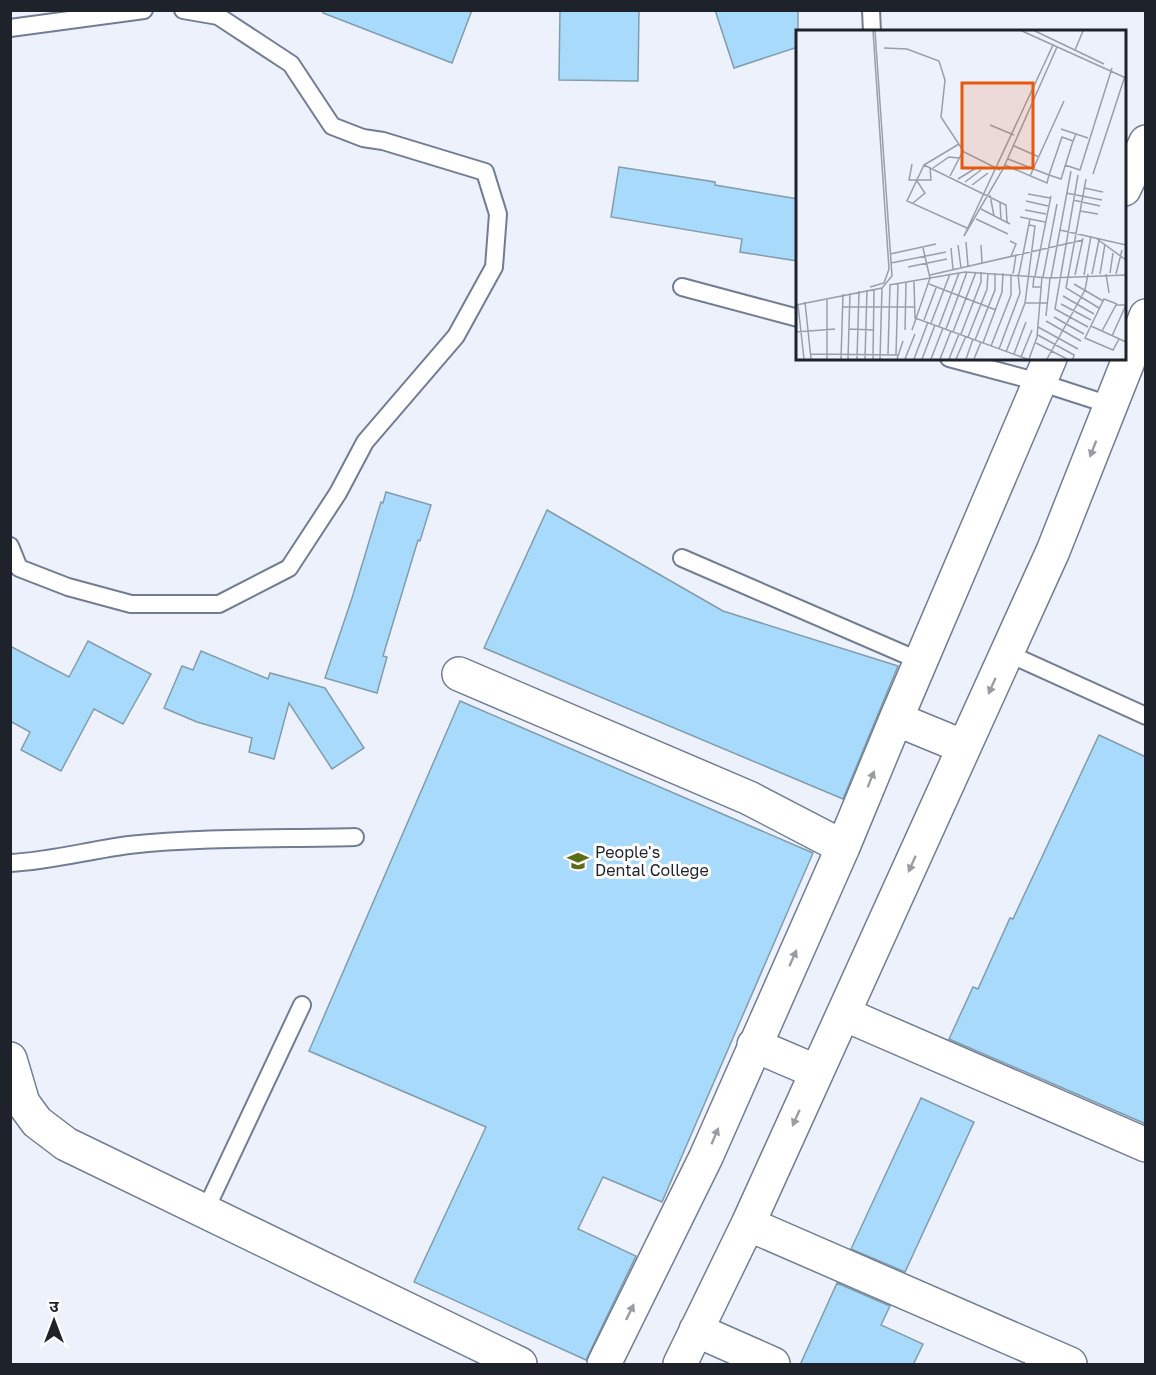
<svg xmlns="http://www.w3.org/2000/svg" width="1156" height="1375" viewBox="0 0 1156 1375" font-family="'Golos Text','Noto Sans Devanagari',sans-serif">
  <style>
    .building { fill: #a8dbfb; stroke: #829cac; stroke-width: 1.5 }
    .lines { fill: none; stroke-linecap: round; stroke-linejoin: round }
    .service-casing { stroke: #727d94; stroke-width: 20 }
    .minor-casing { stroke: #727d94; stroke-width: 36 }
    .service { stroke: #fff; stroke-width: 16 }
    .minor { stroke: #fff; stroke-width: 33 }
    .oneway { fill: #999ca0 }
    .labels { text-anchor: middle; stroke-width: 6; stroke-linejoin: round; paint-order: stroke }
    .poi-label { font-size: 16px; fill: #1d222b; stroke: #fefefe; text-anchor: start }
    .inset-road { fill: none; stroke: #999ea8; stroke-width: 1.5 }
    .view { fill: #e8590c; fill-opacity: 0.15; stroke: #e8590c; stroke-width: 3 }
    .inset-edge { fill: none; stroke: #1d222b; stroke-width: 3 }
  </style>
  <rect width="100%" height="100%" fill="#ecf1fc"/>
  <path class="building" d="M 323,10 L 472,10 L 452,63 L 323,13 Z
    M 560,10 L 639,10 L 638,81 L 559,80 Z
    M 715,10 L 798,10 L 798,47 L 734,68 Z
    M 619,167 L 715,182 L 715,185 L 798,199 L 798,261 L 740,252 L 742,239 L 611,217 Z
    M 386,492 L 431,505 L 420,541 L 418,540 L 383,656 L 387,657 L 377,693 L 325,678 L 352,598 L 381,502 L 383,503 Z
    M 547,510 L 723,611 L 898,666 L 843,799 L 484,648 Z
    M 88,641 L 151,674 L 123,724 L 94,709 L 61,771 L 21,750 L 30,732 L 10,721 L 10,646 L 69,677 Z
    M 201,651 L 268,679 L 270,673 L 325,688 L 364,748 L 332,769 L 289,703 L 274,759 L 249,752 L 252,738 L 197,722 L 164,708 L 182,666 L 193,670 Z
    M 460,701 L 813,853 L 662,1202 L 603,1177 L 578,1229 L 636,1256 L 586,1360 L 414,1282 L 486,1127 L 309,1051 Z
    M 1099,735 L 1146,757 L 1146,1124 L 949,1039 L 973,987 L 978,989 L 1010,918 L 1013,919 Z
    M 921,1098 L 974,1122 L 905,1272 L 851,1249 Z
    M 837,1283 L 890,1306 L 881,1325 L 923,1344 L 913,1365 L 800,1365 Z"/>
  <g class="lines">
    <defs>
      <path id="service" d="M 871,10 L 872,32
        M 10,28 L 144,10
        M 682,287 L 798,318
        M 949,358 L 1039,382 L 1110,405
        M 10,546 L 19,568 L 68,587 L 131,604 L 219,604 L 289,568 L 338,493 L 365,442 L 456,336 L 494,267 L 498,214 L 485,172 L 383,141 L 363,138 L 332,126 L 291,64 L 218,16 L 183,10
        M 682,558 L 920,661
        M 1007,653 L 1146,716
        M 10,863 C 51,861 90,850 129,845 C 204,837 280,839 355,837
        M 205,1211 L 302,1005"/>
      <path id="minor" d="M 1124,189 L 1146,142
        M 459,674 L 749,798 L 843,847
        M 896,719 L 964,747
        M 844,1014 L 1146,1145
        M 754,1045 L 817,1072
        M 10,1059 L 23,1103 L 37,1122 L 66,1144 L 520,1364
        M 748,1224 L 1070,1364
        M 696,1330 L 773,1364
        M 604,1364 L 706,1157 L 843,847 L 896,719 L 1050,358
        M 680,1364 L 748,1224 L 1053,551 L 1146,316"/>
    </defs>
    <use href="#service" class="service-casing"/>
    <use href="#minor" class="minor-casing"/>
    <use href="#service" class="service"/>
    <use href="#minor" class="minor"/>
  </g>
  <defs><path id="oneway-solid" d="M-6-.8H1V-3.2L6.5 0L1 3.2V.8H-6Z" transform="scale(1.5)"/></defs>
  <g class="oneway">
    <use href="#oneway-solid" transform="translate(1093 449) rotate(111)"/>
    <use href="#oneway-solid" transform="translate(992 686) rotate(114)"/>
    <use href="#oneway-solid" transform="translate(871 779) rotate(-68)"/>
    <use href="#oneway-solid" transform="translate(912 864) rotate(114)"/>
    <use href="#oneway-solid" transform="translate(793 958) rotate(-66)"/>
    <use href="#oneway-solid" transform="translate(796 1118) rotate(114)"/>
    <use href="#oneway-solid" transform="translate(715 1136) rotate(-67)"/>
    <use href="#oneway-solid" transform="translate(630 1312) rotate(-64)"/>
  </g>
  <defs>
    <symbol id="university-bare" viewBox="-9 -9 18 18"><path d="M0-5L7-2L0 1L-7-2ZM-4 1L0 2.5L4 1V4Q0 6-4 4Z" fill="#5d6c17" stroke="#fefefe" stroke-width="2.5" paint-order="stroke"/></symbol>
  </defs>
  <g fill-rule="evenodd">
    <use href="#university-bare" x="563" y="846" width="30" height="30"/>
  </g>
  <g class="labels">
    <g class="poi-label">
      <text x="595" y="858">People's<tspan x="595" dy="18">Dental College</tspan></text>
    </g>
  </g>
  <g transform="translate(796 30)">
    <rect width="330" height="330" fill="#ecf1fc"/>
    <path class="inset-road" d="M 226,1 L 330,48M 239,1 L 308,34M 88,18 L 111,19 L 143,31 L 149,50 L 145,87 L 168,122 L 204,140M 279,20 L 287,1M 194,95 L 218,105M 265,99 L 292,108M 277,111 L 265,149 L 253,145 L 266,107 L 277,111 L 280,104M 218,116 L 243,127M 116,134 L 113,150 L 135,150 L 134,137M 128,135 L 163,114M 209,135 L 251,153 L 253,145 L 212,129M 269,135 L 284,140 L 316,38M 137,138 L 153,127 L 163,128M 297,144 L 329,46M 282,145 L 259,279 L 292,297M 154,146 L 167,121M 234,146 L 268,71M 162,149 L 180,138M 290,149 L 270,258 L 303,278M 169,152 L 185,140M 176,155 L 192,143M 288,158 L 307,162M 270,163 L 306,170M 232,164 L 254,168M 194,165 L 198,186M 277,170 L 304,176M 230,171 L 252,176M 204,172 L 205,190M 117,173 L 129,163 L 121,151M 185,179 L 214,194M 229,180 L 250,184M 284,181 L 302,184M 224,187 L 249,192M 180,189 L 212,204M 171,198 L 111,171 L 128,135 L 210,175 L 211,192M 264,200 L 330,215M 168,206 L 207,139 L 261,17M 168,206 L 257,15M 301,209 L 330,230M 214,211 L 220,214 L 215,226M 170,212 L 172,236M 162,215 L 165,238M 185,215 L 186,233M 155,218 L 157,239M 94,224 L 140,214M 95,233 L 150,222M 112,237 L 151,229M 314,243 L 317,223M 217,244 L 220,225M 223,244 L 234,189M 296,244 L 303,210M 304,244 L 309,214M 310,244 L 313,263M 320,244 L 326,220M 134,245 L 287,210M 279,245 L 287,208M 288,245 L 295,206M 238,246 L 237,257 L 245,257M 239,246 L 255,166M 247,247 L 261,174M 255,248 L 275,141M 118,251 L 119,288 L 231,329M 133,254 L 200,280M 278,254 L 307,271M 93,255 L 169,242 L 254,248 L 330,245M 74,257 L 88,253 L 93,239 L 77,1M 267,266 L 298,284M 31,268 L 31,329M 9,272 L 15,329M 229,273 L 252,273M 265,274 L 295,290M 321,274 L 308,269 L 289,308 L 317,320 L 323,309M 0,275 L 86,258 L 96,246 L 79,1M 2,275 L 8,329M 46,277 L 118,277M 250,286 L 254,248M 258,287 L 288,304M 128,290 L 140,258M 250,291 L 285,311M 135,293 L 154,244M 143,296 L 163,243M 295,296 L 330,312M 242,297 L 282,319M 53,299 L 78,300M 150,299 L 171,242M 109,300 L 110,252M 116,300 L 134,248 L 127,218M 306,301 L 320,275 L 330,275M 0,302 L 39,299M 157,302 L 180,242M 165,304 L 185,252 L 185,242M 242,305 L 278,325 L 277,329M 316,306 L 330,275M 172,307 L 191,259 L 192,243M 179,310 L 199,260 L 199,243M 187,313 L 206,262 L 207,243M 240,313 L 271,329M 195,316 L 215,265 L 215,244M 203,319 L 224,263 L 222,244M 210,322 L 229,273 L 239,196 L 233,195M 15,324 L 102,325M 92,324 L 94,255M 218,324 L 230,292M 100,325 L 102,253M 225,327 L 236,300M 45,329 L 47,264M 52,329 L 54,263M 61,329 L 63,261M 69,329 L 71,260M 77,329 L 78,259M 84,329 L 86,258M 101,329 L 107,311M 109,329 L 119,304M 118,329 L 132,292M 126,329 L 139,295M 135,329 L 147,298M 144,329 L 155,301M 153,329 L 163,304M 160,329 L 170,306M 170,329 L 177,309M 178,329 L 185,312M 233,329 L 241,307 L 246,247M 251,329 L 289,260 L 292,244"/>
    <path class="view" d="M 166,53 L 237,53 L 237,138 L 166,138 Z"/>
    <rect width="330" height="330" class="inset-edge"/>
  </g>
  <rect width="1156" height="1375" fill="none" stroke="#1d222b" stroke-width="24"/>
  <g transform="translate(54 1321)" stroke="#fefefe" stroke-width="4.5" paint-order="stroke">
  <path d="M0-4.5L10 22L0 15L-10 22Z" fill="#1d222b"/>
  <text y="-9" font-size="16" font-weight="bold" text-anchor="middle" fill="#1d222b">उ</text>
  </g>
</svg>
